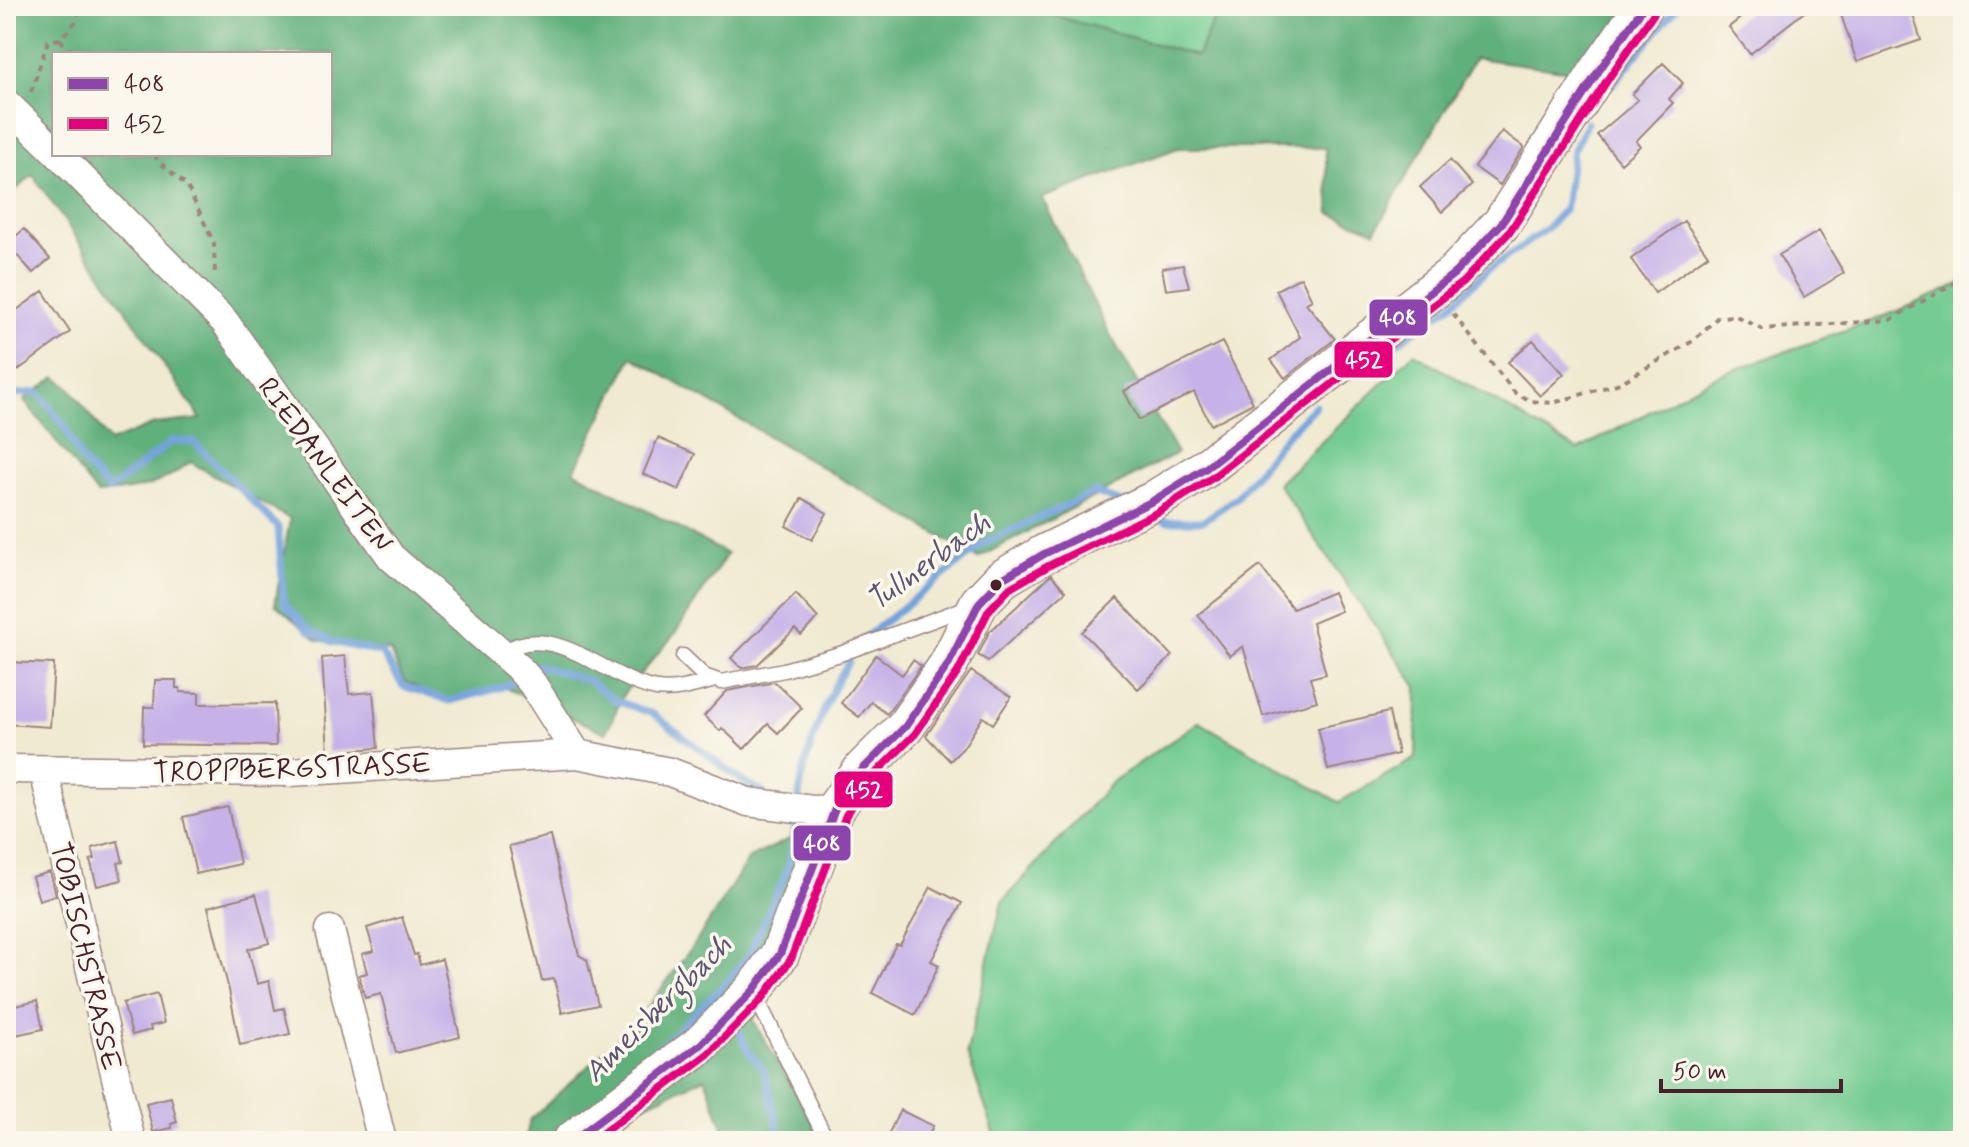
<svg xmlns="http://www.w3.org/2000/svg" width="1969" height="1147" viewBox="0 0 1969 1147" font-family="Mynerve,sans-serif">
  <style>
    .green { fill: #75cc92; stroke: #60765e; stroke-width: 2 }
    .forest { fill: #60b07c; stroke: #556854; stroke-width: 2; fill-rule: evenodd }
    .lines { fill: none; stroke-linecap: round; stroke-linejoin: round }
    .stream { stroke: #74a3dd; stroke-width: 7 }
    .building { fill: #c6b2e8 }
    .lane-casing { stroke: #9d847e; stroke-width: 17 }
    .street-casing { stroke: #9d847e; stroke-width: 31 }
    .secondary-casing { stroke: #9d847e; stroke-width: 41 }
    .path { stroke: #9d847e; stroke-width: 4; stroke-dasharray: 6 6; stroke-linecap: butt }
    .lane { stroke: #fff; stroke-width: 14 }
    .street { stroke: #fff; stroke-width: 28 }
    .secondary { stroke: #fff; stroke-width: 38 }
    .bus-1-casing { stroke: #fbf7ec; stroke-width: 14 }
    .bus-2-casing { stroke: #fbf7ec; stroke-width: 14 }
    .bus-1 { stroke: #8e44ad; stroke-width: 8 }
    .bus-2 { stroke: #e5007d; stroke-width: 8 }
    .bus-dot { fill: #4a1f2b; stroke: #fbf7ec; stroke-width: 3 }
    .labels { text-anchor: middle; stroke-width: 7; stroke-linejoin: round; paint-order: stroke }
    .street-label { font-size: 28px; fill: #4a1f2b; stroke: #fbf7ec }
    .water-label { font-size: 30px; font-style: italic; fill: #5b5472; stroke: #fbf7ec }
    .line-badge { stroke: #fbf7ec; stroke-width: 3 }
    .badge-label { font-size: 22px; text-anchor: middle; font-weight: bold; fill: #fff }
  </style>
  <rect width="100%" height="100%" fill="#fbf7ec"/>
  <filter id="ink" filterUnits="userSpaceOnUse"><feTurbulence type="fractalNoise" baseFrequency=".0125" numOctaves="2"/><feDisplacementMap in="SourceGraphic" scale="16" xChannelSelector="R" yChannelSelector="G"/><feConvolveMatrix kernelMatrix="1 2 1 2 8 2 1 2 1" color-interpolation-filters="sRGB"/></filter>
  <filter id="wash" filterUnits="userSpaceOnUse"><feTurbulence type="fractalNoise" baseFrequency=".006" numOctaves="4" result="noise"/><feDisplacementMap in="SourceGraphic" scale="32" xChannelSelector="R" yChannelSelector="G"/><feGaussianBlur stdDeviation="1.8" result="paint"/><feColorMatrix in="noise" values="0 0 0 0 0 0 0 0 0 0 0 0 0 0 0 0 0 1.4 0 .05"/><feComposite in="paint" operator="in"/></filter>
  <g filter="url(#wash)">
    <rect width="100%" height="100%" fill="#f0ead1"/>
    <path class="green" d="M 1020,6 L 1220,6 L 1197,56 Z
      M 1963,283 L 1963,1141 L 997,1141 L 967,1053 L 1002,902 L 1112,782 L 1199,722 L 1339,802 L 1416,758 L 1417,687 L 1278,484 L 1414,353 L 1578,450 L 1717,376 L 1885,316 Z"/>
    <path class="forest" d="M 6,6 L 662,6 L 672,10 L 674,6 L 1020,6 L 1197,56 L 1220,6 L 1631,6 L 1586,73 L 1475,58 L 1375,231 L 1330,213 L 1325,148 L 1178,148 L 1042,198 L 1107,329 L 1177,453 L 978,558 L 632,357 L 574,471 L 727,554 L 674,635 L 624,693 L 606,733 L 503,687 L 447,702 L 404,681 L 390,651 L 317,640 L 275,604 L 290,519 L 190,462 C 156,489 139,489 97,494 L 24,400 L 56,377 L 70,388 L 110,442 L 154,424 L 201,419 L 33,175 L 6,198 ZM 54,54 L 330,54 L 330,154 L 54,154 Z
      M 845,813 L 790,966 L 753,1020 L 813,1123 L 819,1141 L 728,1141 L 705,1078 L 633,1110 L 601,1141 L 525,1141 L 530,1120 L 638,1020 L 698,939 L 749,858 Z"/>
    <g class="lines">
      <path class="stream" d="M 1611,86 L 1678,6
        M 1376,358 L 1449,307 L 1487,271 L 1546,229 L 1565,209 L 1573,150 L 1587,123
        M 6,395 L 38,392 L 64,425 L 81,460 L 109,490 L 172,441 L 194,442 L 278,527 L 284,603 L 308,630 L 333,642 L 382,653 L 403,686 L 449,701 L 506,686 L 520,677
        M 1152,515 L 1166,521 L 1203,521 L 1236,498 L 1283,439 L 1316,405
        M 863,639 L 986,542 L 1095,492 L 1122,503
        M 530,670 L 537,665 L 589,681 L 614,700 L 653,714 L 744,782 L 763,792
        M 798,803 C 802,763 826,694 849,662
        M 737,1025 L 748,1051 L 764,1070 L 781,1141
        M 635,1071 L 721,988 L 749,955 L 789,866 L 797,815"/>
    </g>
    <g id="blocks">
      <path class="building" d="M 1756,6 L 1812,6 L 1750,54 L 1729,27 Z
        M 1838,6 L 1910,6 L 1921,40 L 1857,62 Z
        M 1663,63 L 1683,83 L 1669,99 L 1673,103 L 1636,141 L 1640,146 L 1621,163 L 1597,135 L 1638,100 L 1632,94 Z
        M 1502,131 L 1524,147 L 1500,185 L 1475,167 Z
        M 1450,160 L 1472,185 L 1442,212 L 1420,187 Z
        M 1684,221 L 1708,255 L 1655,293 L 1631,259 Z
        M 24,229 L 50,259 L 33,273 L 7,244 Z
        M 1819,231 L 1844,273 L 1804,297 L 1779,255 Z
        M 1183,265 L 1189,287 L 1166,290 L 1162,268 Z
        M 1301,277 L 1312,300 L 1306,303 L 1335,339 L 1285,378 L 1271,360 L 1300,337 L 1276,290 Z
        M 43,291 L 70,332 L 6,379 L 6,318 Z
        M 1533,340 L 1564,374 L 1540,396 L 1508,362 Z
        M 1222,342 L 1253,403 L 1211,425 L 1194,392 L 1139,420 L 1124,391 Z
        M 658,438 L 695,454 L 679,490 L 643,474 Z
        M 802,498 L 827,513 L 812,540 L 786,526 Z
        M 1260,566 L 1293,609 L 1333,592 L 1341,611 L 1312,623 L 1326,674 L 1310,678 L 1317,701 L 1263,716 L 1243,646 L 1230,656 L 1198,615 Z
        M 1051,575 L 1066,591 L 988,661 L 978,655 L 989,632 Z
        M 796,594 L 818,618 L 801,635 L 795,629 L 757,665 L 741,668 L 731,658 Z
        M 1117,598 L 1172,656 L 1138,689 L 1082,632 Z
        M 876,655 L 902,675 L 913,660 L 921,666 L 887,714 L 871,702 L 859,717 L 841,703 Z
        M 345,656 L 349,694 L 373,692 L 378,748 L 328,752 L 322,658 Z
        M 6,662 L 54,664 L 50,727 L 6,724 Z
        M 971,671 L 1011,697 L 993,724 L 983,717 L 963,748 L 950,761 L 926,736 Z
        M 155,680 L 176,680 L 176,688 L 180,688 L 180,692 L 199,693 L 199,704 L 275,703 L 276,746 L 143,744 L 144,707 L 154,707 Z
        M 775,682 L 802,708 L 778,733 L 768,724 L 744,749 L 722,728 L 720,731 L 704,716 L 727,691 Z
        M 1389,712 L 1398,754 L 1328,770 L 1318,728 Z
        M 228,807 L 240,864 L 196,874 L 183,817 Z
        M 550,836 L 579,955 L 587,960 L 598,1005 L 562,1013 L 554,979 L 542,981 L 509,846 Z
        M 118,841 L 123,862 L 118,863 L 122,880 L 97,886 L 90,860 L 95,859 L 92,848 Z
        M 50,872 L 56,895 L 39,900 L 32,877 Z
        M 931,887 L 962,903 L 931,961 L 939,965 L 915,1015 L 872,993 L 896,944 L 900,945 Z
        M 256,894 L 269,943 L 248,949 L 257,984 L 269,981 L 275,1010 L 284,1008 L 290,1034 L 240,1045 L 229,990 L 208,907 Z
        M 402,917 L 414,955 L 417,954 L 420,965 L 442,959 L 460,1037 L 396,1053 L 381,994 L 365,998 L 359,975 L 367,973 L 362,954 L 374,951 L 367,928 Z
        M 157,994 L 164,1023 L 150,1026 L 151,1030 L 132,1035 L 123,1003 Z
        M 37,1001 L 43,1029 L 6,1037 L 6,1008 Z
        M 171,1097 L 177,1122 L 171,1124 L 172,1128 L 153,1132 L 146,1103 Z
        M 900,1110 L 933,1126 L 926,1141 L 885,1141 Z"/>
    </g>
  </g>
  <g filter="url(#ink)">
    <use href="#blocks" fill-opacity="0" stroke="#9d847e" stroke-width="2"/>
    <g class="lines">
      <defs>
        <path id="lane" d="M 502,653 C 553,617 607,681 657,689 C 675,692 695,685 712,681
          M 683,656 L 704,676 L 721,682 L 784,670 L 840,654 L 971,606
          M 755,995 L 827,1141"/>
        <path id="street" d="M 6,103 L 54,150
          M 58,154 L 225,322 L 391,557 L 518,667 L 532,683 L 577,754
          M 6,769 L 290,772 L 577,754 L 670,772 L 748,802 L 813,810 L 835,809
          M 44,771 L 131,1141
          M 330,930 L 382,1141"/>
        <path id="secondary" d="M 572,1141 L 700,1045 L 753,991 L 780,954 L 835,809 L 863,769 L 905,727 L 948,665 L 979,603 L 1002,579 L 1044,554 L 1153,501 L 1206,468 L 1455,273 L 1502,223 L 1598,72 L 1644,6"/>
      </defs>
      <use href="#lane" class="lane-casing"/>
      <use href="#street" class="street-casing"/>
      <use href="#secondary" class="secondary-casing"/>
      <path class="path" d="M 60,39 L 68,49 L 93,54
        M 31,92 L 48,41 L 60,39 L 78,19 L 78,6
        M 155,154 L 157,160 L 187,186 L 214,243 L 215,275
        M 1453,314 L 1515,393 L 1530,401 L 1553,403 L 1620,383 L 1693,341 L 1718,317 L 1736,316 L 1762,329 L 1890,320 L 1963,278"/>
      <use href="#lane" class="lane"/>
      <use href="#street" class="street"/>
      <use href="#secondary" class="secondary"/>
      <defs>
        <path id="bus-1" d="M 572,1141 L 700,1045 L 753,991 L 780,954 L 835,809 L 863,769 L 905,727 L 948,665 L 979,603 L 1002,579 L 1044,554 L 1153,501 L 1206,468 L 1455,273 L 1502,223 L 1598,72 L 1644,6"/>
        <path id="bus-2" d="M 592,1141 L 708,1054 L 763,998 L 791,959 L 846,815 L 872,777 L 915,734 L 958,672 L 989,610 L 1010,588 L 1050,565 L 1158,512 L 1212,478 L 1463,282 L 1511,230 L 1608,79 L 1654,13"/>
      </defs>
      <use href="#bus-1" class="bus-1-casing"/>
      <use href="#bus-2" class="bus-2-casing"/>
      <use href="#bus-1" class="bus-1"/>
      <use href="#bus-2" class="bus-2"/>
    </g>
  </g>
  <circle class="bus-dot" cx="996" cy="585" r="7"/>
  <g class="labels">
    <g class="street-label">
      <text transform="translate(326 464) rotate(54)" y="10">RIEDANLEITEN</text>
      <text transform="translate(292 767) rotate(-2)" y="10">TROPPBERGSTRASSE</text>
      <text transform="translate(87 956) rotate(77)" y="10">TOBISCHSTRASSE</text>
    </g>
    <g class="water-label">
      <text transform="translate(928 561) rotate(-36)" y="10">Tullnerbach</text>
      <text transform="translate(657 1008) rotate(-45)" y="10">Ameisbergbach</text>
    </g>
  </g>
  <g class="line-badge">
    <rect x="1368" y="298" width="61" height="39" rx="8" fill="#8e44ad"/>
    <rect x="1333" y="340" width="61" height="39" rx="8" fill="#e5007d"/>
    <rect x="833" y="770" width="61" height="39" rx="8" fill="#e5007d"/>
    <rect x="792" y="824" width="60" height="38" rx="8" fill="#8e44ad"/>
  </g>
  <g class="badge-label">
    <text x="1398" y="325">408</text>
    <text x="1364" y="367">452</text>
    <text x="864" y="797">452</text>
    <text x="822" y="851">408</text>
  </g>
  <rect width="1969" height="1147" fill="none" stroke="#fbf7ec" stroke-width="32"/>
  <rect x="52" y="52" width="280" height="104" fill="#fbf7ec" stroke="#b4a19f" stroke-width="2"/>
  <rect x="68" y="78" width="40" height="12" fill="#8e44ad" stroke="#b4a19f" stroke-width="2"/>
  <text x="124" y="92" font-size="24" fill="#4a1f2b">408</text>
  <rect x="68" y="118" width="40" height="12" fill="#e5007d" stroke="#b4a19f" stroke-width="2"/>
  <text x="124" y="132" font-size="24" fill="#4a1f2b">452</text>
  <path d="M1661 1079v12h180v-12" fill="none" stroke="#4a1f2b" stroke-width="4"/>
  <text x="1673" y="1079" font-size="24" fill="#4a1f2b" stroke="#fbf7ec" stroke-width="6" paint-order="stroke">50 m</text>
</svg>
